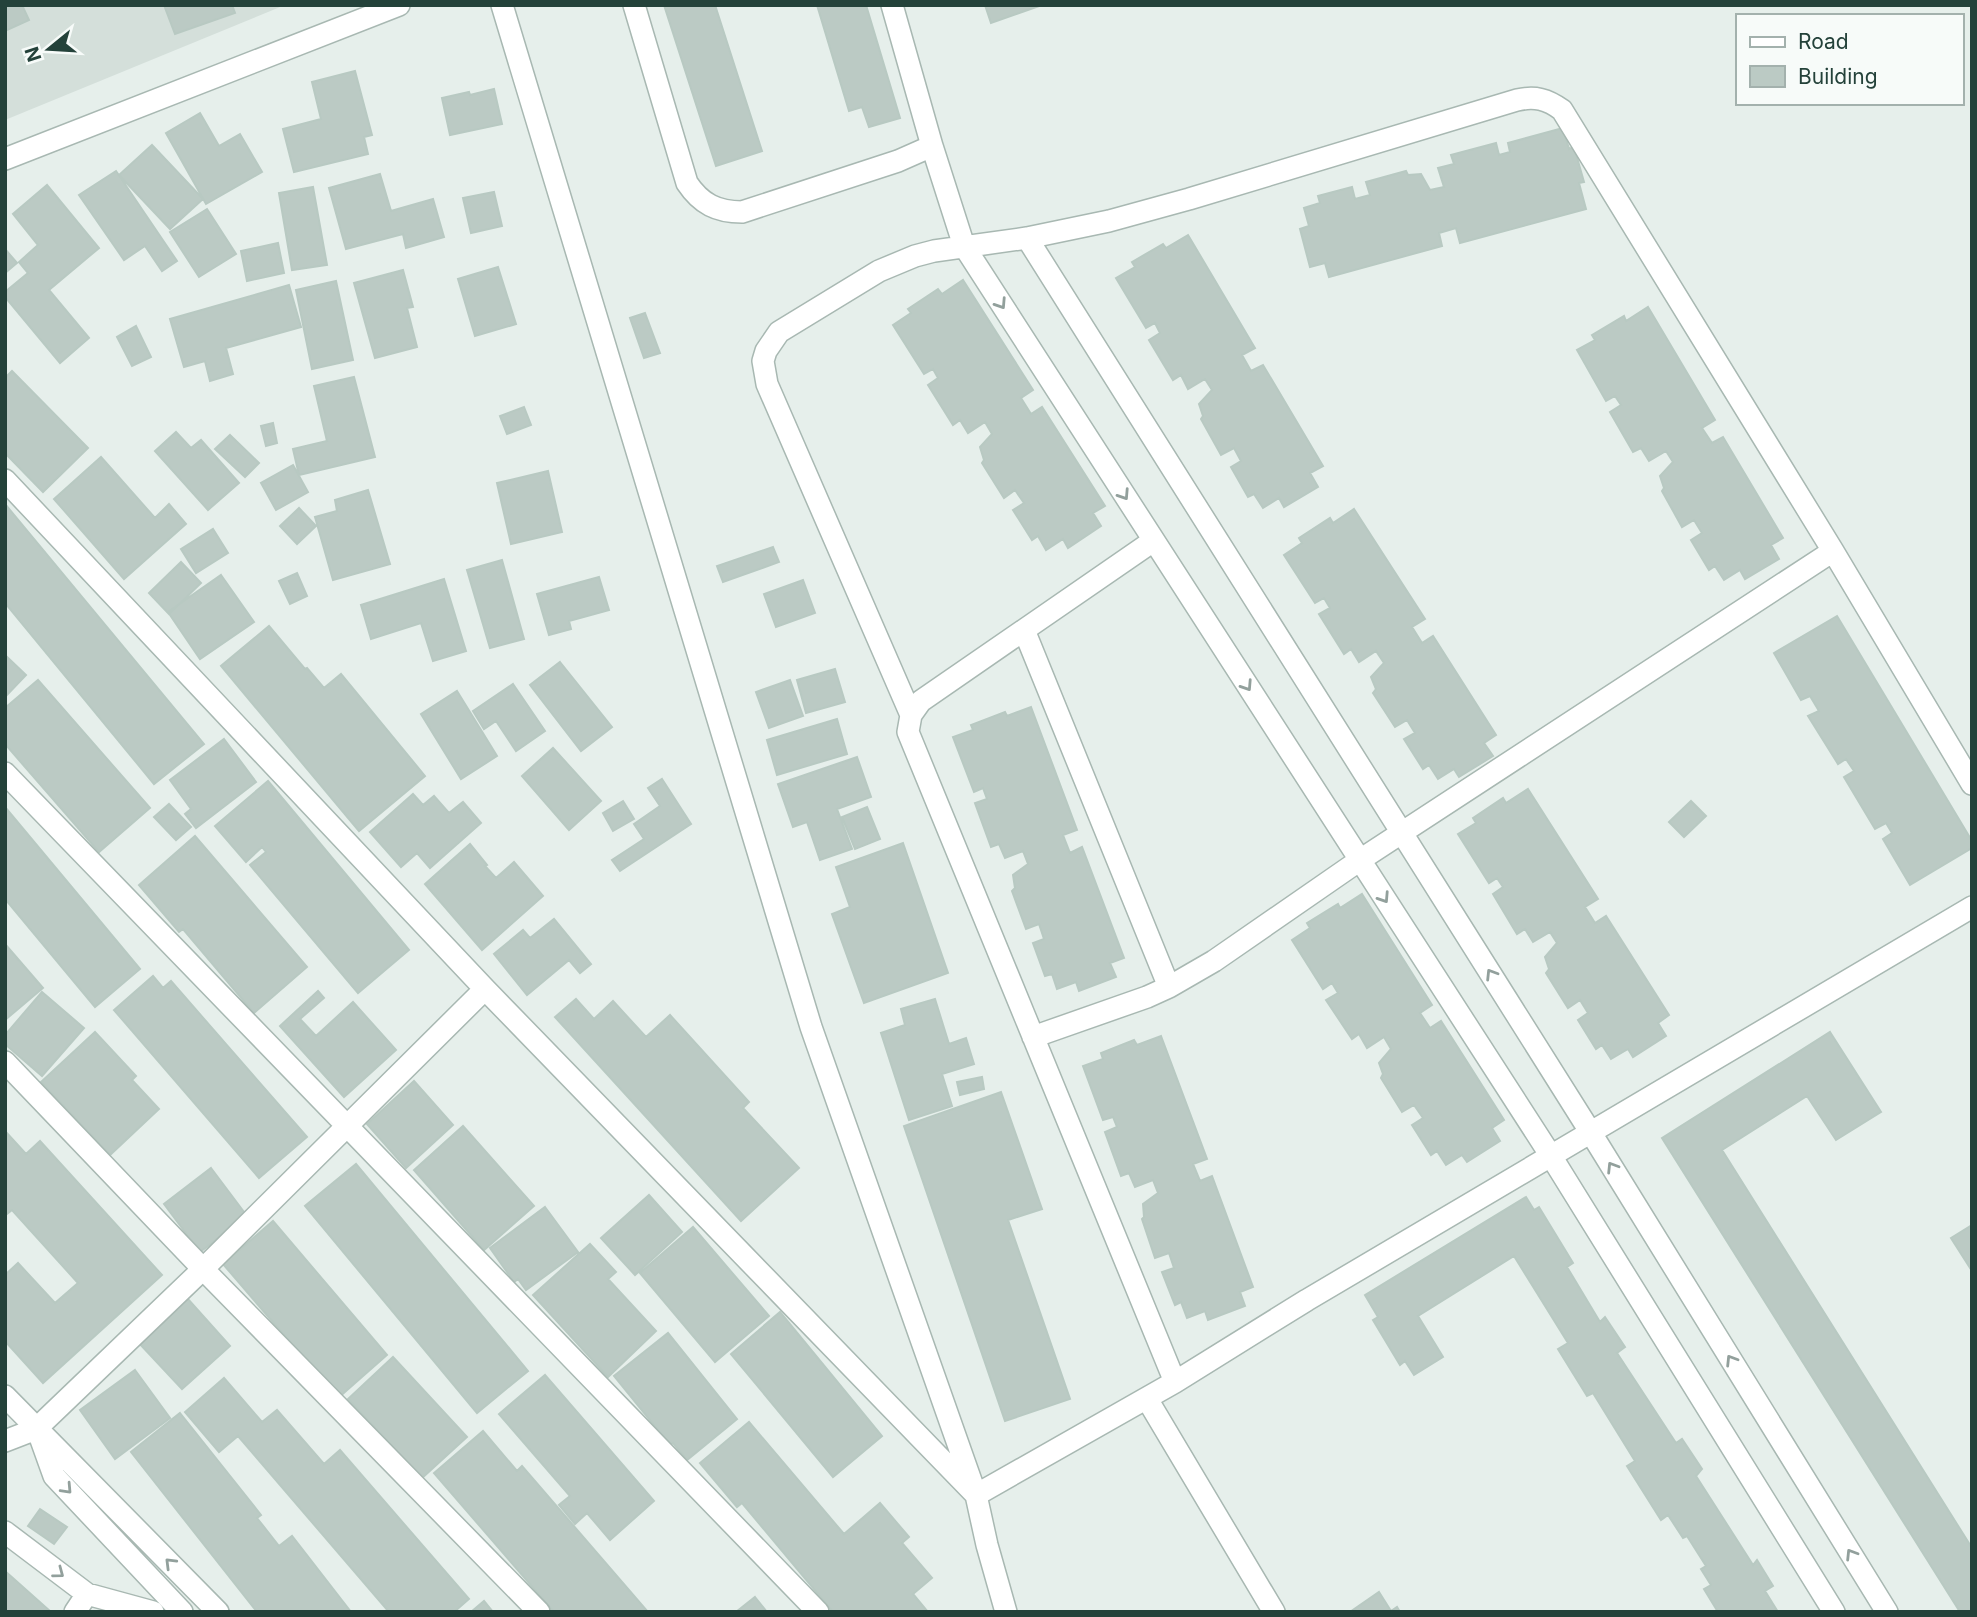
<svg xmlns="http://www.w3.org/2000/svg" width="1977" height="1617" viewBox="0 0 1977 1617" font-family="Inter,sans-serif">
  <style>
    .built { fill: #d4dfda }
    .building { fill: #bbcac4; stroke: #b8c9c2; stroke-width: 2 }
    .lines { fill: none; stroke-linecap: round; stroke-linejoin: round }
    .minor-casing { stroke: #a8b8b2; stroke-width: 24 }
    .minor { stroke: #fff; stroke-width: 21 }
    .oneway { stroke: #92a09c }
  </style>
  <rect width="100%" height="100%" fill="#e6efeb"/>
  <path class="built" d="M 5,5 L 285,5 L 5,120 Z"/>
  <path class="building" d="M 5,5 L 22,5 L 29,20 L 5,31 Z
    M 164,5 L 232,5 L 235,13 L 175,34 Z
    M 664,5 L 715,5 L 762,151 L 716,166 Z
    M 817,5 L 866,5 L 900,118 L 869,127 L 862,107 L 849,111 Z
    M 985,5 L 1042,5 L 991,23 Z
    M 355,71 L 372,135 L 364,137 L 368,154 L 294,172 L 283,129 L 321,119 L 312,82 Z
    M 494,89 L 502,124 L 450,135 L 442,98 L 469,92 L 470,95 Z
    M 200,113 L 219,146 L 240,134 L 262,172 L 206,204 L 166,133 Z
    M 1563,128 L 1569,149 L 1574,147 L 1584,182 L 1579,183 L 1586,209 L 1460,243 L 1456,228 L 1439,233 L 1442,246 L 1329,277 L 1325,263 L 1310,267 L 1300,229 L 1309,226 L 1304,208 L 1320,203 L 1318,196 L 1352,187 L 1355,199 L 1370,195 L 1366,182 L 1406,171 L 1408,175 L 1421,174 L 1430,190 L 1444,187 L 1438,168 L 1454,164 L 1451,155 L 1496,143 L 1499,155 L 1510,152 L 1508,143 Z
    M 152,145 L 203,199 L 170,229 L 119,175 Z
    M 116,171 L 177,261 L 162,271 L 145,246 L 124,260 L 79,195 Z
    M 380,174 L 391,211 L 433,199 L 444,237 L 406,248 L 403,234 L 346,249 L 329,188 Z
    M 47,185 L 99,248 L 49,290 L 89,338 L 60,363 L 5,297 L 5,292 L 28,273 L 19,262 L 38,245 L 13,214 Z
    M 313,187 L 327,265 L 292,270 L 279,193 Z
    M 494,192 L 502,226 L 471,233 L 463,198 Z
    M 207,209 L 236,254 L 199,277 L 170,232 Z
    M 1188,235 L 1255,348 L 1242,355 L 1251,371 L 1263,365 L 1323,466 L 1310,473 L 1318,487 L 1284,507 L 1279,498 L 1263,508 L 1254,494 L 1248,497 L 1231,467 L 1241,461 L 1234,448 L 1221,455 L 1201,419 L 1203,416 L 1199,404 L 1212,390 L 1205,379 L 1188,389 L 1181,375 L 1173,380 L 1149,340 L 1160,333 L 1155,323 L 1146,328 L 1116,278 L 1135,267 L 1132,262 L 1163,244 L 1166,248 Z
    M 278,243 L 284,273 L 247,281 L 241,251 Z
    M 5,249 L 17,263 L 5,273 Z
    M 498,267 L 516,324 L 475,336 L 458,279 Z
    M 403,270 L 413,307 L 407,308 L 417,347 L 375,358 L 354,283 Z
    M 963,280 L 1033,390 L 1021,398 L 1031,414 L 1042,407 L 1105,506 L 1093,513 L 1101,526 L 1068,548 L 1063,539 L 1046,550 L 1038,536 L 1032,540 L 1013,510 L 1024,503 L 1015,490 L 1004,498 L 982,463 L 984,460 L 980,447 L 992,434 L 985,422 L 968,433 L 960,420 L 953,425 L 928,385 L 938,378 L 933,369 L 924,374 L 893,325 L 911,313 L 908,309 L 938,289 L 942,294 Z
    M 336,281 L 353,360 L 312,369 L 296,290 Z
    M 289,285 L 301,327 L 226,348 L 233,374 L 210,381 L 205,361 L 184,367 L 170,319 Z
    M 1648,307 L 1715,420 L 1702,428 L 1712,443 L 1723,437 L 1783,538 L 1771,545 L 1779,559 L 1745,579 L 1740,570 L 1724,580 L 1715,566 L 1709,570 L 1691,540 L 1702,533 L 1694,520 L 1682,527 L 1662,491 L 1664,488 L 1660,476 L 1673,462 L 1666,451 L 1649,461 L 1641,448 L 1633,452 L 1610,412 L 1621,405 L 1615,396 L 1606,401 L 1577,350 L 1595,340 L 1592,335 L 1624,316 L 1626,321 Z
    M 645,313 L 660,353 L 644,358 L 630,318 Z
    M 136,326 L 151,357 L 132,366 L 117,337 Z
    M 12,371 L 88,448 L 43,492 L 5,453 L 5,378 Z
    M 354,377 L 375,457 L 299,475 L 293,449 L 327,441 L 314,386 Z
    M 524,407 L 531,425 L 507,434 L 500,416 Z
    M 273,423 L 277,443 L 266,446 L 261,426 Z
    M 176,432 L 191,448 L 201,440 L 239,483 L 208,510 L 155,451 Z
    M 230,435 L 259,463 L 245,477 L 215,449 Z
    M 101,457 L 155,518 L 169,504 L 186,524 L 124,579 L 54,499 Z
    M 293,465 L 308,492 L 276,510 L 261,483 Z
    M 548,471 L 562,532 L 511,544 L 497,483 Z
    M 368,490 L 390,564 L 333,580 L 315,517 L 337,511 L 335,500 Z
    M 5,504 L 204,744 L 154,784 L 5,603 Z
    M 299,508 L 316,526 L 297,544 L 280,526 Z
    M 1354,509 L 1425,619 L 1412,627 L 1422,643 L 1433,636 L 1496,735 L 1484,743 L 1493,756 L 1459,777 L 1454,769 L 1438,779 L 1429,765 L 1423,769 L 1404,739 L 1415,733 L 1407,720 L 1395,727 L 1373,693 L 1376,689 L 1371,677 L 1384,663 L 1376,651 L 1359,662 L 1351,649 L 1344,654 L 1319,614 L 1330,608 L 1324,598 L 1315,603 L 1284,555 L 1302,543 L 1299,538 L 1330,518 L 1333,523 Z
    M 213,529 L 228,553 L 196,573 L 181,549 Z
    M 773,547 L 779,562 L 723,582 L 717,566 Z
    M 502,560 L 524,639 L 490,648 L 467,570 Z
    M 181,562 L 201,583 L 169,614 L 149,593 Z
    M 297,573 L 307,596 L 290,604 L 279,581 Z
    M 221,575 L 254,622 L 200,659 L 168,612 Z
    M 599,577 L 609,610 L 569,621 L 571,629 L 549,635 L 537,594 Z
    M 444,579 L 466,651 L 433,661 L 421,623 L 371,639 L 361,605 Z
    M 803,580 L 815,613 L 776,627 L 764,594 Z
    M 1837,616 L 1972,841 L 1972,848 L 1910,885 L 1883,839 L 1892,833 L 1886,823 L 1875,829 L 1844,777 L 1854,771 L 1846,759 L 1838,764 L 1808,716 L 1819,711 L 1810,696 L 1801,700 L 1774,653 Z
    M 269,626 L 305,669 L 307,668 L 324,688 L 341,674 L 425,776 L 359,831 L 221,666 Z
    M 5,655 L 26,675 L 5,697 Z
    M 560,662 L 612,727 L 581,751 L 530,685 Z
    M 835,669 L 845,702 L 806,713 L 797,680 Z
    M 38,680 L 150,808 L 99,852 L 5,744 L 5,708 Z
    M 790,680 L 803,716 L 769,728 L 756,692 Z
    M 513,684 L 545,731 L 516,751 L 496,721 L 484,729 L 473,711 Z
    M 457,691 L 497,756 L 461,779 L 421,714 Z
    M 1031,707 L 1077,830 L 1063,835 L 1070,853 L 1082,847 L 1124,958 L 1110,963 L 1116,977 L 1079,991 L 1076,982 L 1057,989 L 1052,974 L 1045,976 L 1033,943 L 1044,939 L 1039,924 L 1026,929 L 1012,891 L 1015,888 L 1013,875 L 1028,864 L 1023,851 L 1005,858 L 999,844 L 991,847 L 975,803 L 987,799 L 983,788 L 974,792 L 953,737 L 973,730 L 971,725 L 1005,712 L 1007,716 Z
    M 837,719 L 847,754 L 777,775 L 767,740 Z
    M 224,739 L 256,782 L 196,828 L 185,814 L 191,809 L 170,780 Z
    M 553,748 L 601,801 L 569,830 L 522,776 Z
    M 857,757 L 871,797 L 837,809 L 852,849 L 820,860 L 807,822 L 793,827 L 778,784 Z
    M 662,779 L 691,824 L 620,871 L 612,860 L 644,839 L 634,824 L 660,806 L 648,788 Z
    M 268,781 L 409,950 L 358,993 L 250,865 L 266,852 L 262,847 L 246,862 L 215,826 Z
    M 1528,789 L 1598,899 L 1585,907 L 1595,923 L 1606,916 L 1669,1015 L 1658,1023 L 1666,1036 L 1633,1057 L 1628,1049 L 1611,1059 L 1602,1045 L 1596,1049 L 1578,1020 L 1588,1013 L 1580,1000 L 1568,1008 L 1546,973 L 1549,969 L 1545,957 L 1557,943 L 1550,932 L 1533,942 L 1525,929 L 1517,934 L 1493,894 L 1503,887 L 1497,878 L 1489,883 L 1458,834 L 1476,823 L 1473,818 L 1503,798 L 1506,803 Z
    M 413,794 L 423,805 L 434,796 L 449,813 L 463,802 L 481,823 L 430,868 L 417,853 L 401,867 L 370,832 Z
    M 623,801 L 634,819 L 613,831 L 603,813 Z
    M 1691,801 L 1706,816 L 1684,837 L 1669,822 Z
    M 169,804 L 191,827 L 176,840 L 154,817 Z
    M 5,807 L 140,969 L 95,1007 L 5,899 Z
    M 867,807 L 880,839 L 855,849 L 842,817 Z
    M 195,836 L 307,967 L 254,1013 L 183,929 L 179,932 L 139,885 Z
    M 903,843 L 948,973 L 864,1003 L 832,914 L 850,907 L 836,867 Z
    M 470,844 L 487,865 L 485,866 L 496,878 L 514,862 L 543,896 L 482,950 L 425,884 Z
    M 1362,894 L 1432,1005 L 1420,1013 L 1430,1028 L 1441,1021 L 1504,1120 L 1492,1128 L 1500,1141 L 1467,1162 L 1462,1155 L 1446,1165 L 1437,1151 L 1431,1155 L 1412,1125 L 1423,1118 L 1414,1105 L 1402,1112 L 1381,1078 L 1383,1074 L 1379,1063 L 1391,1049 L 1384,1037 L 1367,1048 L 1359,1034 L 1352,1039 L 1326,1000 L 1338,993 L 1332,983 L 1323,989 L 1292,940 L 1310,928 L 1307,923 L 1338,904 L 1340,908 Z
    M 554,919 L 591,964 L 580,973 L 569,960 L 527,995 L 494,954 L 523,930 L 530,938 Z
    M 5,944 L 43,988 L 5,1020 Z
    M 153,976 L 163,988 L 171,981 L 307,1137 L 259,1178 L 114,1010 Z
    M 318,991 L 324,998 L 300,1019 L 316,1036 L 353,1002 L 396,1050 L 344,1097 L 280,1026 Z
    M 42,992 L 84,1028 L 42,1076 L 5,1044 L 5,1035 Z
    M 576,999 L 594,1019 L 613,1001 L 646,1037 L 670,1015 L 749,1102 L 743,1108 L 799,1168 L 741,1221 L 555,1017 Z
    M 935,999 L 949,1044 L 966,1038 L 974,1064 L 942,1074 L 952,1106 L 909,1120 L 881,1033 L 905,1025 L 901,1009 Z
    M 95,1032 L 136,1076 L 132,1080 L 159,1109 L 110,1155 L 41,1082 Z
    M 1830,1032 L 1881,1112 L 1836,1140 L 1807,1096 L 1722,1150 L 1972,1548 L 1972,1612 L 1960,1612 L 1662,1138 Z
    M 1161,1036 L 1207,1159 L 1193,1164 L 1200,1181 L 1212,1176 L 1253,1287 L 1240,1292 L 1245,1306 L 1208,1320 L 1205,1311 L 1187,1318 L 1181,1302 L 1175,1305 L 1162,1272 L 1174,1268 L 1169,1253 L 1155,1258 L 1142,1219 L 1144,1217 L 1143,1204 L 1158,1193 L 1153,1180 L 1135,1187 L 1129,1173 L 1121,1176 L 1105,1132 L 1117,1127 L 1113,1117 L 1103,1120 L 1083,1066 L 1103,1059 L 1101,1053 L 1134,1040 L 1137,1045 Z
    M 982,1077 L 984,1089 L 960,1095 L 957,1082 Z
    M 414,1081 L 453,1125 L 406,1168 L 367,1124 Z
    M 1001,1092 L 1042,1209 L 1008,1220 L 1070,1399 L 1005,1421 L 904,1126 Z
    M 463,1126 L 534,1206 L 484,1250 L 414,1170 Z
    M 5,1131 L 26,1154 L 40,1141 L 162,1275 L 43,1383 L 5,1341 L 5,1275 L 18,1263 L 55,1303 L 78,1283 L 12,1210 L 7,1214 L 5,1212 Z
    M 356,1164 L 528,1371 L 477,1413 L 305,1206 Z
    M 211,1168 L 247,1216 L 200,1252 L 164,1204 Z
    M 649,1195 L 682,1232 L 635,1275 L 601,1238 Z
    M 1526,1197 L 1534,1210 L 1539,1207 L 1573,1263 L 1567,1267 L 1600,1322 L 1605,1317 L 1625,1347 L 1617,1353 L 1676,1443 L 1682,1439 L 1702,1469 L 1696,1476 L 1753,1565 L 1757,1560 L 1773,1586 L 1765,1591 L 1778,1612 L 1718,1612 L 1704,1589 L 1711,1585 L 1701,1569 L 1706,1566 L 1687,1536 L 1683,1538 L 1668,1515 L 1661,1520 L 1627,1466 L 1635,1461 L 1593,1393 L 1587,1396 L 1558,1349 L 1568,1343 L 1514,1256 L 1418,1316 L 1443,1357 L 1414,1375 L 1405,1361 L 1400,1365 L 1373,1320 L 1378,1317 L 1365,1295 Z
    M 545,1207 L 578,1252 L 526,1290 L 518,1279 L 514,1282 L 490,1248 Z
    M 273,1221 L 387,1355 L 338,1398 L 223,1264 Z
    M 1972,1225 L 1972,1271 L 1951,1238 Z
    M 693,1227 L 769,1316 L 715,1362 L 640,1273 Z
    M 590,1244 L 616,1272 L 608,1279 L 656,1331 L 608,1377 L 533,1295 Z
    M 187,1298 L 230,1346 L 182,1389 L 138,1342 Z
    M 780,1312 L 882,1436 L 833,1477 L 731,1354 Z
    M 668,1333 L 737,1419 L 687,1460 L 673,1443 L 670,1445 L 614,1376 Z
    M 393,1357 L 467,1437 L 422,1478 L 348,1399 Z
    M 135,1370 L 170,1418 L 115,1459 L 80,1410 Z
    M 545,1375 L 654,1501 L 610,1540 L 587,1513 L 575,1524 L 559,1505 L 570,1496 L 499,1414 Z
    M 224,1378 L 262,1422 L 277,1410 L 324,1464 L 340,1450 L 469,1599 L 454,1612 L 389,1612 L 238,1436 L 219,1452 L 185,1412 Z
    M 180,1413 L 261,1515 L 257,1518 L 279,1546 L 292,1536 L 351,1612 L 257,1612 L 131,1452 Z
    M 749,1422 L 844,1534 L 880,1503 L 909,1537 L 902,1543 L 932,1578 L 913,1594 L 928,1612 L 833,1612 L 742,1503 L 737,1507 L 700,1463 Z
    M 483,1431 L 517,1471 L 522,1466 L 648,1612 L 554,1612 L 434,1473 Z
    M 40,1509 L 67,1527 L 54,1544 L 28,1526 Z
    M 5,1571 L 51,1612 L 5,1612 Z
    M 1379,1592 L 1391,1611 L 1397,1607 L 1400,1612 L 1350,1612 Z
    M 755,1597 L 767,1612 L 736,1612 Z
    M 484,1601 L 493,1612 L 471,1612 Z"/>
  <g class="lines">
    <defs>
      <path id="minor" d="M 502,5 L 811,1027 L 976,1495 L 1175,1382 L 1307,1300 L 1972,907
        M 634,5 L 687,183 C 701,204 717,212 742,212 L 898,161 L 932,146 L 892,5
        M 932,146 L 964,246 L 1551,1156 L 1834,1612
        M 5,159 L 399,5
        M 1027,238 L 1591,1133 L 1887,1612
        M 5,480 L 485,989 L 976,1495 L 987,1545 L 1006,1612
        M 1153,541 L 921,701 L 911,715 L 908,732 L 1175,1382
        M 1024,630 L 1169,987
        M 911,715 L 767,384 L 763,361 L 766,351 L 779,332 L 879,271 L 915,256 L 934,251 L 1027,238 L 1109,221 L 1189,199 L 1517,100 C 1535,96 1547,99 1562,110 L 1833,551 L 1972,784
        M 5,773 L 818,1612
        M 1033,1037 L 1147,997 L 1169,987 L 1214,961 L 1360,860 L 1833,551
        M 5,1062 L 203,1269 L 539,1612
        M 5,1396 L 218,1612
        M 1147,1399 L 1274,1612
        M 40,1437 L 54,1476 L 182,1612
        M 5,1441 L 36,1429 L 203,1269 L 485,989
        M 5,1532 L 87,1594 L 153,1612
        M 75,1612 L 87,1594"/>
    </defs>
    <use href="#minor" class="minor-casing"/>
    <use href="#minor" class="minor"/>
  </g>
  <defs><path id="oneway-chevron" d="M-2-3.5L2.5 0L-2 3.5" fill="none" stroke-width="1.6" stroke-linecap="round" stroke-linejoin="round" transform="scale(1.75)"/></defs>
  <g class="oneway">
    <use href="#oneway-chevron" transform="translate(1001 304) rotate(57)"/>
    <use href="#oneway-chevron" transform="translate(1124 495) rotate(57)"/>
    <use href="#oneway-chevron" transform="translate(1247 686) rotate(57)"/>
    <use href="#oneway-chevron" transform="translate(1384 898) rotate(57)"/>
    <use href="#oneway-chevron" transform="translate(1491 974) rotate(-122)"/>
    <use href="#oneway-chevron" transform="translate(1612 1167) rotate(-122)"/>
    <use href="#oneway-chevron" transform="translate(1731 1360) rotate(-122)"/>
    <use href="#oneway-chevron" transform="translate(67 1489) rotate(47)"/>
    <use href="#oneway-chevron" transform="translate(1851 1554) rotate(-122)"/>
    <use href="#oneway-chevron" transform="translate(170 1563) rotate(-135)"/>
    <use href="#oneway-chevron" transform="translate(59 1573) rotate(37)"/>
  </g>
  <rect width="1977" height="1617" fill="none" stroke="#24423a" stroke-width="14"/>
  <rect x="1736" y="14" width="228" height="91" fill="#f7fbf9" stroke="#a3b1ad" stroke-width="2"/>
  <rect x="1750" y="37" width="35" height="10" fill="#ffffff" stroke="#a3b1ad" stroke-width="2"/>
  <text x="1798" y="49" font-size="21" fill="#24423a">Road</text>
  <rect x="1750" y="66" width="35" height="21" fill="#bbcac4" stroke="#a3b1ad" stroke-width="2"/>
  <text x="1798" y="84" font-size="21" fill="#24423a">Building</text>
  <g transform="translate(49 49) rotate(252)" stroke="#f7fbf9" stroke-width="5" paint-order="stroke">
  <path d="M0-5L12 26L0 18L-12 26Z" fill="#24423a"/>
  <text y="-10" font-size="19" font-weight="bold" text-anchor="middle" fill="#24423a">N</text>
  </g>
</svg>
